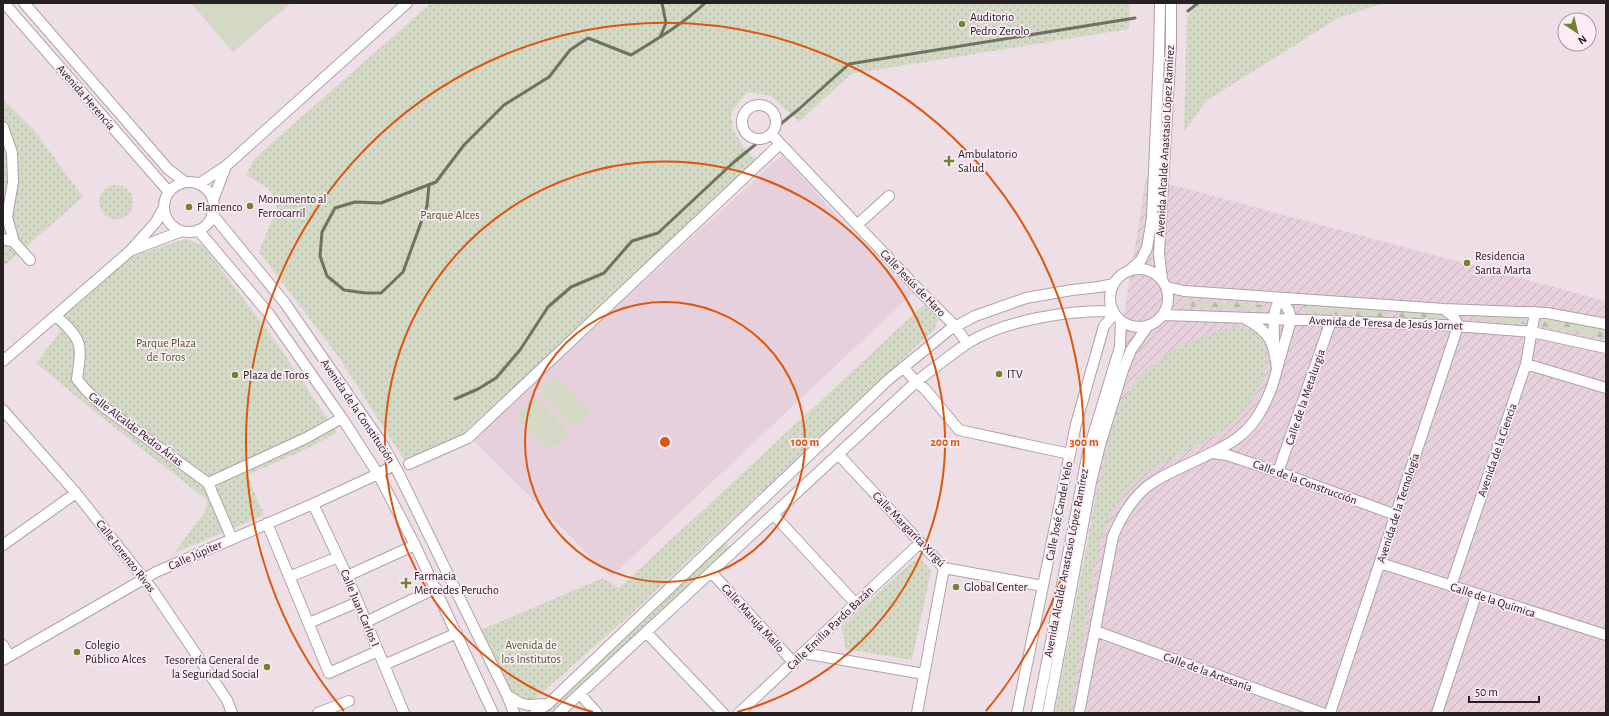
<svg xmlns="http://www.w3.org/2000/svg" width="1609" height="716" viewBox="0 0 1609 716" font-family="'Alegreya Sans',sans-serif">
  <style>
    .built { fill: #e6d0dc }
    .industrial { fill: url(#industrial-furrows) }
    .green { fill: url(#green-dots) }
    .forest { fill: url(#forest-firs) }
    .pitch { fill: #d3d9c4 }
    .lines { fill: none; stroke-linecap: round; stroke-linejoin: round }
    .stream { stroke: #6f725f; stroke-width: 3 }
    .minor-casing { stroke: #afa1a9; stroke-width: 12 }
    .minor { stroke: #fff; stroke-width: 10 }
    .ring { fill: none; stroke: #de560d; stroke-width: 2 }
    .poi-dot { fill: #728230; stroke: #fbecf5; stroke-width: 1.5 }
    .labels { text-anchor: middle; stroke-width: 3.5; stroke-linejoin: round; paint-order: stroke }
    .poi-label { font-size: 12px; fill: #262023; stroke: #fbecf5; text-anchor: start }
    .street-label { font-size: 12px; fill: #262023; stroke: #fbecf5 }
    .park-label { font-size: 12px; fill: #515b2b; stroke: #fbecf5 }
    .centre { fill: #de560d; stroke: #fbecf5; stroke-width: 2 }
    .ring-label { font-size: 12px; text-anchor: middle; font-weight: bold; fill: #de560d; stroke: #fbecf5; stroke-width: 3.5; stroke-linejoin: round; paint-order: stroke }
  </style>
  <defs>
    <pattern id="industrial-furrows" width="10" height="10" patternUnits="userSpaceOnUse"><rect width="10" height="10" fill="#e6d0dc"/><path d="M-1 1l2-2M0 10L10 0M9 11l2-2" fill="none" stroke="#c5b2bc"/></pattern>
    <pattern id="green-dots" width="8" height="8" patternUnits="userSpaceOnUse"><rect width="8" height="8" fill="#d3d9c4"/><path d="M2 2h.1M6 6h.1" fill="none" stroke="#b5baa8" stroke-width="1.8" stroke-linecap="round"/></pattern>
    <pattern id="forest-firs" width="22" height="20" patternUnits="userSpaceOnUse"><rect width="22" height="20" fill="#d3d9c4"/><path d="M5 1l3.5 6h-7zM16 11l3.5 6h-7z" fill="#b5baa8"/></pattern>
  </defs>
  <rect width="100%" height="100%" fill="#eedfe7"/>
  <path class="built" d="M 782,155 L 849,229 L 912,294 L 611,577 L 472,439 Z"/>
  <path class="industrial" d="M 1146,178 L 1606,301 L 1606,713 L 1060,713 Z"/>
  <path class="green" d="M 431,3 L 1130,3 L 1129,29 L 851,74 L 799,122 L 771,96 L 747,92 L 731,113 L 733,130 L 744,147 L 757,161 L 467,433 L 405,461 L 338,356 L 259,252 L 277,207 L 274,196 L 268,188 L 246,175 L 255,158 Z
    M 1200,3 L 1384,3 L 1338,18 L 1206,101 L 1184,132 L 1187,17 Z
    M 3,100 L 33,129 L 83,197 L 3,267 Z
    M99 202a17 17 0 1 1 34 0a17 17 0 1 1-34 0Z
    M 185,239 L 203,245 L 279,346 L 337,433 L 300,452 L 247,475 L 264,515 L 174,553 L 206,510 L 207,500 L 100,416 L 36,363 L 60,332 L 55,322 L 131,257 Z
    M 926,303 L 938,319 L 935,329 L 898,363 L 629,616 L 528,705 L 507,695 L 476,632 L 603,578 L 619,588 Z
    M 1239,326 C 1254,330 1262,336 1266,351 C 1268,362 1265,373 1261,383 C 1234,452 1150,448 1116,505 C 1098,536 1094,571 1088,606 C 1082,642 1076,677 1069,713 L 1055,713 C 1068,641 1082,568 1097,496 C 1105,461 1110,414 1133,385 C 1159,351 1199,336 1239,326 Z
    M 722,538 L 733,551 L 559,713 L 535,713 Z
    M 921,559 L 931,571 L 912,660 L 846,649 L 841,627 L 912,562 Z"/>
  <path class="forest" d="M 1186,300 L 1264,305 L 1264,311 L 1186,306 Z
    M 1304,306 L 1385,311 L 1388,318 L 1304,312 Z
    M 1398,312 L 1441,313 L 1445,321 L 1398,318 Z
    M 1476,314 L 1526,318 L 1527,324 L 1474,320 Z
    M 1540,319 L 1576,324 L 1606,330 L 1606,339 L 1542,326 Z"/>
  <path class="pitch" d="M 191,3 L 291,3 L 233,52 Z
    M 557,376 L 591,411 L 574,428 L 539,393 Z
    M 535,397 L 569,433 L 549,451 L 515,416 Z"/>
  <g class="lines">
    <path class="stream" d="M 1188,11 L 1198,3
      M 660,37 L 666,23 L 662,3
      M 429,185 L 427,206 L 403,272 L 381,293 L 365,293 L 344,290 L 327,276 L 320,256 L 322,232 L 335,208 L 355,202 L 381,203 L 436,182 L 464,145 L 504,105 L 549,77 L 570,50 L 588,38 L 631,55 C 657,39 683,24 705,3
      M 455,399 L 478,389 L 496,378 L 520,350 L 548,307 L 571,287 L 604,273 L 632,241 L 658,233 L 734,162 L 799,109 L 849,64 L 1135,18"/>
    <defs>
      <path id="minor" d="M 4,3 L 169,192
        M 24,3 L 168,169 L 185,182
        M742 122a17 17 0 1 1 34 0a17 17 0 1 1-34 0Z
        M 3,127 L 12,153 L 13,182 L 7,217 L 14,242
        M 772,135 L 918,289 L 955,326 L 967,343
        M164 207a25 25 0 1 1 50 0a25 25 0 1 1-50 0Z
        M 199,184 L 226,166 L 407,3
        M 213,200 L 226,166
        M 212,214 L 285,303 L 383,445 L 399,474 L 507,695 L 514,713
        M 857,225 L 889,196
        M 198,230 L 269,314 L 342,418 L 378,474 L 415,545 L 493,713
        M 3,239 L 14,242 L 30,260
        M 132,250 L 182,231
        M1110 298a29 29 0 1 1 58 0a29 29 0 1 1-58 0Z
        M 1129,271 L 1141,260 L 1147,248 L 1152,218 L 1159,55 L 1160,3
        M 1162,279 L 1159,254 L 1171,46 L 1171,3
        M 1167,287 L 1184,291 L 1444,309 L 1547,313 L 1606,324
        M 1164,315 L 1443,325 L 1532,332 L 1606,348
        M 56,316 C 83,340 82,344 77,379 L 85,389 L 105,408 L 208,483 L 232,539
        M 1246,319 C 1270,332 1274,342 1277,369 L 1291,320 L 1289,311 L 1281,298 C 1270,312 1275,332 1274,349
        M 3,361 L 130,251 L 156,222 L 164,207
        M 1526,364 L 1606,388
        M 903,367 L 916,382 L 925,389 L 959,430 L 1070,454
        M 3,410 L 76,493 L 152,589 L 227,700 L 232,713
        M 1213,453 L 1227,455 L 1278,472 L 1396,515
        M 838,454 L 944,568 L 1043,586
        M 409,464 L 468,438 L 780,144
        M 1278,472 L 1331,321
        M 208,483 L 306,438 L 342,418
        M 313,504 L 347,576 L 404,713
        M 773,514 L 856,604
        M 267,523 L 329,673 L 378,651
        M 3,545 L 76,493
        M 1380,563 L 1606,635
        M 711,572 L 794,663
        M 347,576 L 415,545
        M 289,577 L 338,557
        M 1451,586 L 1526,364 L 1535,312
        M 366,622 L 436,588
        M 309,623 L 358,602
        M 1095,631 L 1322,713
        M 646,632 L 723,713
        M 3,645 L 9,656
        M 803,653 L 924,674
        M 3,660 L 156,572 L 313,504 L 378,474 L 394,465
        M 384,665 L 457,633
        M 580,694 L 597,713
        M 507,695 L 520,703 L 528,705 L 546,704
        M 318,713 L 349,701
        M 535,713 L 548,704 L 888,380 L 949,330 L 975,316 L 1026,298 L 1072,290 L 1099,287 L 1114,284
        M 559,713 L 916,382 C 933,369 950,355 968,343 C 1005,320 1069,310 1113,311
        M 739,713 L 920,543
        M 917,713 L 944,568
        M 1017,713 L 1076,424 L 1104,326 L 1114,314
        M 1037,713 L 1088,452 L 1120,347 L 1121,321
        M 1048,713 L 1091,482 L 1100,445 L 1123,370 L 1131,350 L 1147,327
        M 1079,713 L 1113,536 C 1122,515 1135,493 1155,481 C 1171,471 1190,464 1207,455 C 1219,449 1231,444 1241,435 C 1260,420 1272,391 1277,369
        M 1330,713 L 1458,326 L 1454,317 L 1444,309
        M 1437,713 L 1476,595"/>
    </defs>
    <use href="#minor" class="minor-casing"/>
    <use href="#minor" class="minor"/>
  </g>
  <g class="ring">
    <circle cx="665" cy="442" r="140"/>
    <path d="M593 712A280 280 0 1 1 737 712"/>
    <path d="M344 711A419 419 0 1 1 986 711"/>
  </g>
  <g class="poi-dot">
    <circle cx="962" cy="24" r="4"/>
    <path d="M947 155h4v4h4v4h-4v4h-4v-4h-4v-4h4z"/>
    <circle cx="250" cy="206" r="4"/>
    <circle cx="189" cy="207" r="4"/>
    <circle cx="1467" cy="263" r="4"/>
    <circle cx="999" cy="374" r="4"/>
    <circle cx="235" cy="375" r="4"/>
    <path d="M404 577h4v4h4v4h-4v4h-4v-4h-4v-4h4z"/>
    <circle cx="956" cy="587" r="4"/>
    <circle cx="77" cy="652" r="4"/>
    <circle cx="267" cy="667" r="4"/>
  </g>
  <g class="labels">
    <g class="poi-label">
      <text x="970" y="21">Auditorio<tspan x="970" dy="14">Pedro Zerolo</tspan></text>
      <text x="958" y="158">Ambulatorio<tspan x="958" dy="14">Salud</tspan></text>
      <text x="258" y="203">Monumento al<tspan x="258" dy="14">Ferrocarril</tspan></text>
      <text x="197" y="211">Flamenco</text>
      <text x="1475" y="260">Residencia<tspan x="1475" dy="14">Santa Marta</tspan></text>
      <text x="1007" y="378">ITV</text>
      <text x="243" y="379">Plaza de Toros</text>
      <text x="414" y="580">Farmacia<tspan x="414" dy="14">Mercedes Perucho</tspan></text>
      <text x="964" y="591">Global Center</text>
      <text x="85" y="649">Colegio<tspan x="85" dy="14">Público Alces</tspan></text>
      <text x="259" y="664" text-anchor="end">Tesorería General de<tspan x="259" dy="14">la Seguridad Social</tspan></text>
    </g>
    <g class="street-label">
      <text transform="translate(86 97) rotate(49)" y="4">Avenida Herencia</text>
      <text transform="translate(1165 141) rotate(-87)" y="4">Avenida Alcalde Anastasio López Ramírez</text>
      <text transform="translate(913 283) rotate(46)" y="4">Calle Jesús de Haro</text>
      <text transform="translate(1386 323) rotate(2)" y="4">Avenida de Teresa de Jesús Jornet</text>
      <text transform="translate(1305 397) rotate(-71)" y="4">Calle de la Metalurgia</text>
      <text transform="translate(358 411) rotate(56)" y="4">Avenida de la Constitución</text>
      <text transform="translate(136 429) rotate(37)" y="4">Calle Alcalde Pedro Árias</text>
      <text transform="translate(1497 450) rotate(-71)" y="4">Avenida de la Ciencia</text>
      <text transform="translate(1305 482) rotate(20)" y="4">Calle de la Construcción</text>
      <text transform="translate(1398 508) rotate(-72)" y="4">Avenida de la Tecnología</text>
      <text transform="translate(1059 511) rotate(-79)" y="4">Calle José Candel Yelo</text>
      <text transform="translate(909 529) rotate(46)" y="4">Calle Margarita Xirgú</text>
      <text transform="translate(195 555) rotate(-24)" y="4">Calle Júpiter</text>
      <text transform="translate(126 556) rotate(52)" y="4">Calle Lorenzo Rivas</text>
      <text transform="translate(1066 563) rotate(-79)" y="4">Avenida Alcalde Anastasio López Ramírez</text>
      <text transform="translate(1493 600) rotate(18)" y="4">Calle de la Química</text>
      <text transform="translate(360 608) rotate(67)" y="4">Calle Juan Carlos I</text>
      <text transform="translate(753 618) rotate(48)" y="4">Calle Maruja Mallo</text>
      <text transform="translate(830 628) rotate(-44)" y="4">Calle Emilia Pardo Bazán</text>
      <text transform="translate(1208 672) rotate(20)" y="4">Calle de la Artesanía</text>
    </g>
    <g class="park-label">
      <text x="450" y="219">Parque Alces</text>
      <text x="166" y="347">Parque Plaza<tspan x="166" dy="14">de Toros</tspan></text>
      <text x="531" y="649">Avenida de<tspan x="531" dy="14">los Institutos</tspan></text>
    </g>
  </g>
  <circle cx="665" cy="442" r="6" class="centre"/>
  <g class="ring-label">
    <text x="805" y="446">100 m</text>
    <text x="945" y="446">200 m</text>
    <text x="1084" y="446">300 m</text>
  </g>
  <rect width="1609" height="716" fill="none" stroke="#262023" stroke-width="8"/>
  <g transform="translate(1577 32) rotate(145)"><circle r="19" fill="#fbecf5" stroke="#a69aa1"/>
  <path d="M0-3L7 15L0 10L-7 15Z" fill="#728230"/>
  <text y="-6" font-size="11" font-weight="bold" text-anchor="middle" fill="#262023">N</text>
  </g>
  <path d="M1469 696v6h70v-6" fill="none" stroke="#262023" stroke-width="2"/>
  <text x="1475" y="696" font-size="12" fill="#262023" stroke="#fbecf5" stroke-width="3" paint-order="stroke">50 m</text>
</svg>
